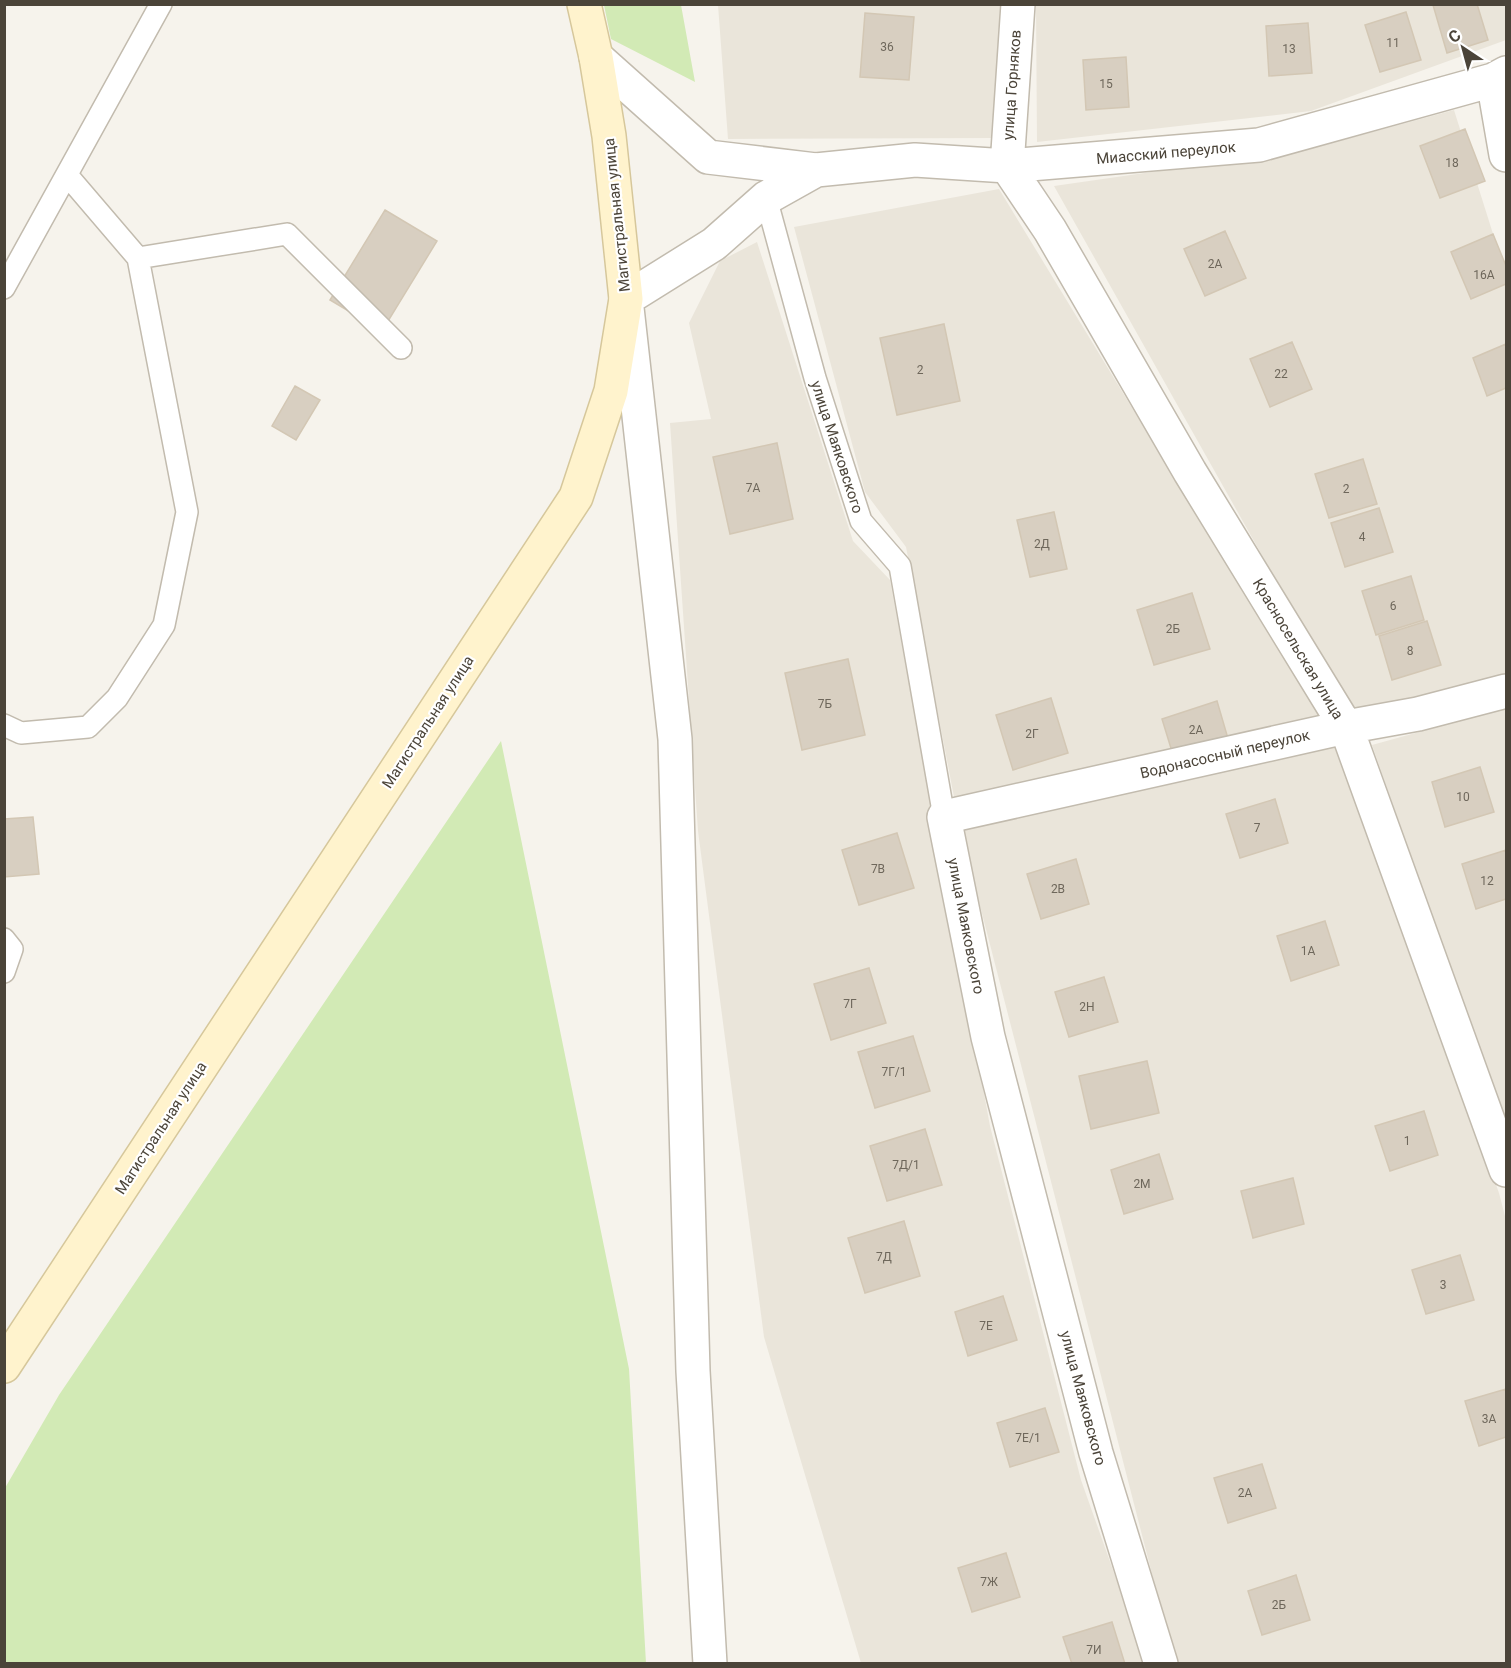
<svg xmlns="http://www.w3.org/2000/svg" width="1511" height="1668" viewBox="0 0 1511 1668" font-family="Roboto,sans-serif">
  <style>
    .residential { fill: #eae5da }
    .green { fill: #d2eab5 }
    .building { fill: #d8cfc1; stroke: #d3c7b4; stroke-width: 1.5 }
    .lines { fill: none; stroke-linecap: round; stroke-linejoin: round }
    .lane-casing { stroke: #c2bbae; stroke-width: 24 }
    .street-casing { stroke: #c2bbae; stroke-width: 36 }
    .secondary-casing { stroke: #d6c79b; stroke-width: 36 }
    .lane { stroke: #fff; stroke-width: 21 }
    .street { stroke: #fff; stroke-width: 33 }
    .secondary { stroke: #fff3cd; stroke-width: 33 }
    .labels { text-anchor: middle; stroke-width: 4.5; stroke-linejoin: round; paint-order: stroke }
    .number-label { font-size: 12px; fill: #6e675b }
    .street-label { font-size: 15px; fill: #4b4439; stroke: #fff }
  </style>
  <rect width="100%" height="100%" fill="#f6f3ec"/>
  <path class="residential" d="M 718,5 L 1000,5 L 994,138 L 728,139 Z
    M 1036,5 L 1506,5 L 1506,40 L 1311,111 L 1037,142 Z
    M 1454,110 L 1506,275 L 1506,675 L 1352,715 L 1054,186 L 1306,150 Z
    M 999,189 L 1337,745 L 1499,1193 L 1506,1220 L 1506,1663 L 1179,1663 L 1168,1636 L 960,828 L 906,547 L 865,492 L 794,227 Z
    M 757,242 L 853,541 L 890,580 L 990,1126 L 1081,1480 L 1146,1663 L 861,1663 L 764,1337 L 698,831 L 670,423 L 711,419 L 689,323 L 720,261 Z
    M 1506,708 L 1506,1128 L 1372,745 Z"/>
  <path class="green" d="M 604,5 L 681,5 L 695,82 L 611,39 Z
    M 501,741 L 629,1369 L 646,1663 L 5,1663 L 5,1488 L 59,1395 Z"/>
  <path class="building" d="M 1477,4 L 1488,40 L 1447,53 L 1433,5 Z
    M 1406,12 L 1421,60 L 1380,72 L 1365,25 Z
    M 865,13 L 914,17 L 909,80 L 860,77 Z
    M 1308,23 L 1312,73 L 1269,76 L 1266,26 Z
    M 1126,57 L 1129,107 L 1086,110 L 1083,60 Z
    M 1465,129 L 1485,181 L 1440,198 L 1420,146 Z
    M 385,210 L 437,241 L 382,331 L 330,300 Z
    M 1225,231 L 1246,278 L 1205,296 L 1184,249 Z
    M 1493,234 L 1506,266 L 1506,284 L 1471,299 L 1451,252 Z
    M 944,324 L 960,401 L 897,415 L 880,338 Z
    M 1292,342 L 1312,389 L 1270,407 L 1250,359 Z
    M 1506,344 L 1506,388 L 1487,396 L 1473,358 Z
    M 295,386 L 320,400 L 296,440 L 272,426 Z
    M 777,443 L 793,519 L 730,534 L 713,457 Z
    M 1363,459 L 1377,504 L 1329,518 L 1315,474 Z
    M 1379,508 L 1393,552 L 1345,567 L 1331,523 Z
    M 1054,512 L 1067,569 L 1030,577 L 1017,520 Z
    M 1411,576 L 1424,620 L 1376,635 L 1362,591 Z
    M 1192,593 L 1210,649 L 1154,665 L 1137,610 Z
    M 1427,621 L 1441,665 L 1392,680 L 1379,636 Z
    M 848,659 L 865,735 L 802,750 L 785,673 Z
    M 1051,698 L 1068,753 L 1013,770 L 996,715 Z
    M 1217,701 L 1229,742 L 1174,758 L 1162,719 Z
    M 1480,767 L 1494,812 L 1445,827 L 1432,782 Z
    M 1275,799 L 1288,843 L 1240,858 L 1226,814 Z
    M 33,817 L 39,874 L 4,877 L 4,819 Z
    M 897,833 L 914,888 L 859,905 L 842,850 Z
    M 1506,850 L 1506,899 L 1476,909 L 1462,864 Z
    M 1076,859 L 1089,904 L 1041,919 L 1027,874 Z
    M 1325,921 L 1339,965 L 1291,981 L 1277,936 Z
    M 869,968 L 886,1023 L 831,1040 L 814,984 Z
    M 1104,977 L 1118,1022 L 1069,1037 L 1055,992 Z
    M 913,1036 L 930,1091 L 875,1108 L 858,1052 Z
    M 1147,1061 L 1159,1113 L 1091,1129 L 1079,1076 Z
    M 1424,1111 L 1438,1155 L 1390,1171 L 1375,1126 Z
    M 925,1129 L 942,1185 L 887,1201 L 870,1146 Z
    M 1159,1154 L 1173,1199 L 1124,1214 L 1111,1170 Z
    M 1293,1178 L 1304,1224 L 1253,1238 L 1241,1191 Z
    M 904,1221 L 920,1276 L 865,1293 L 848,1238 Z
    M 1460,1255 L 1474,1300 L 1426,1314 L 1412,1270 Z
    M 1003,1296 L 1017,1340 L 968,1356 L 955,1312 Z
    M 1506,1389 L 1506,1437 L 1479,1446 L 1465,1401 Z
    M 1045,1408 L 1059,1452 L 1010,1467 L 997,1423 Z
    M 1262,1464 L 1276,1508 L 1228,1523 L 1214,1478 Z
    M 1006,1553 L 1020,1597 L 972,1612 L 958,1568 Z
    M 1296,1575 L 1310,1620 L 1262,1635 L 1248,1591 Z
    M 1112,1622 L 1125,1664 L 1072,1664 L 1063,1637 Z"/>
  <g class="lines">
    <defs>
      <path id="lane" d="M 766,198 L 815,378 L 861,521 L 900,566 L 944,817
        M 138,258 L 287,234 L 401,348
        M 4,288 L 161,4
        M 4,725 L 21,733 L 88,727 L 117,698 L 164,625 L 187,512 L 138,258 L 67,175
        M 4,939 L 12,949 L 4,972"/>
      <path id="street" d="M 596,57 L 708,157 L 816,170
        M 1493,80 L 1506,155
        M 1007,166 L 1050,230 L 1190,472 L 1346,727 L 1506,1170
        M 1007,166 L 1018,4
        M 710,1664 L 693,1371 L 675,739 L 626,299 L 714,244 L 766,198 L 816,170 L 915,160 L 1007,166 L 1259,145 L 1493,80 L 1506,73
        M 1161,1664 L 1096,1453 L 988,1037 L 944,817 L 1346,727 L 1418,714 L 1506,691"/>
      <path id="secondary" d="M 4,1366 L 576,497 L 611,391 L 626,299 L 609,136 L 596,57 L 584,4"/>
    </defs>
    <use href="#lane" class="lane-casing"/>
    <use href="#street" class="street-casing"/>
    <use href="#secondary" class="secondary-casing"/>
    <use href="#lane" class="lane"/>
    <use href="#street" class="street"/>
    <use href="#secondary" class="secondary"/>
  </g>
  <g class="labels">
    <g class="number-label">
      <text x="1393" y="47">11</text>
      <text x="887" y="51">36</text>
      <text x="1289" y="53">13</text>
      <text x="1106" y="88">15</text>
      <text x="1452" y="167">18</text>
      <text x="1215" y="268">2А</text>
      <text x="1484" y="279">16А</text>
      <text x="920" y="374">2</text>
      <text x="1281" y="378">22</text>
      <text x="753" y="492">7А</text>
      <text x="1346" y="493">2</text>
      <text x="1362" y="541">4</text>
      <text x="1042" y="548">2Д</text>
      <text x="1393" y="610">6</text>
      <text x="1173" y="633">2Б</text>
      <text x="1410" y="655">8</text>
      <text x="825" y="708">7Б</text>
      <text x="1196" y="734">2А</text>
      <text x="1032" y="738">2Г</text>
      <text x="1463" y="801">10</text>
      <text x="1257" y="832">7</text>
      <text x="878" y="873">7В</text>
      <text x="1487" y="885">12</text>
      <text x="1058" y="893">2В</text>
      <text x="1308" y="955">1А</text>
      <text x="850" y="1008">7Г</text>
      <text x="1087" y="1011">2Н</text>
      <text x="894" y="1076">7Г/1</text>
      <text x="1407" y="1145">1</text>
      <text x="906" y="1169">7Д/1</text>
      <text x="1142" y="1188">2М</text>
      <text x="884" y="1261">7Д</text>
      <text x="1443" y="1289">3</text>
      <text x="986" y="1330">7Е</text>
      <text x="1489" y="1423">3А</text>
      <text x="1028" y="1442">7Е/1</text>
      <text x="1245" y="1497">2А</text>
      <text x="989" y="1586">7Ж</text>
      <text x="1279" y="1609">2Б</text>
      <text x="1094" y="1654">7И</text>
    </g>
    <g class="street-label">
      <text transform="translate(1012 85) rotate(-86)" y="5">улица Горняков</text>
      <text transform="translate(1166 153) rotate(-5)" y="5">Миасский переулок</text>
      <text transform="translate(617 215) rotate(-96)" y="5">Магистральная улица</text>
      <text transform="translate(837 447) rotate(72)" y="5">улица Маяковского</text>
      <text transform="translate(1298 649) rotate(59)" y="5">Красносельская улица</text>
      <text transform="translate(428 722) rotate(-57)" y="5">Магистральная улица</text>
      <text transform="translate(1225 754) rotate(-13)" y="5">Водонасосный переулок</text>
      <text transform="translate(966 926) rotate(79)" y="5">улица Маяковского</text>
      <text transform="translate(161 1128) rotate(-57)" y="5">Магистральная улица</text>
      <text transform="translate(1083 1398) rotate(75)" y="5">улица Маяковского</text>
    </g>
  </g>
  <rect width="1511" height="1668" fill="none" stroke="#4b4439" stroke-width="12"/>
  <g transform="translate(1463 48) rotate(324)" stroke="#ffffff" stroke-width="4.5" paint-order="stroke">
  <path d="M0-4.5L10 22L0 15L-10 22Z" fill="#4b4439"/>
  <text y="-9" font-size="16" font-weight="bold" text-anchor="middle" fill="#4b4439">С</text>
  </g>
</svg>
